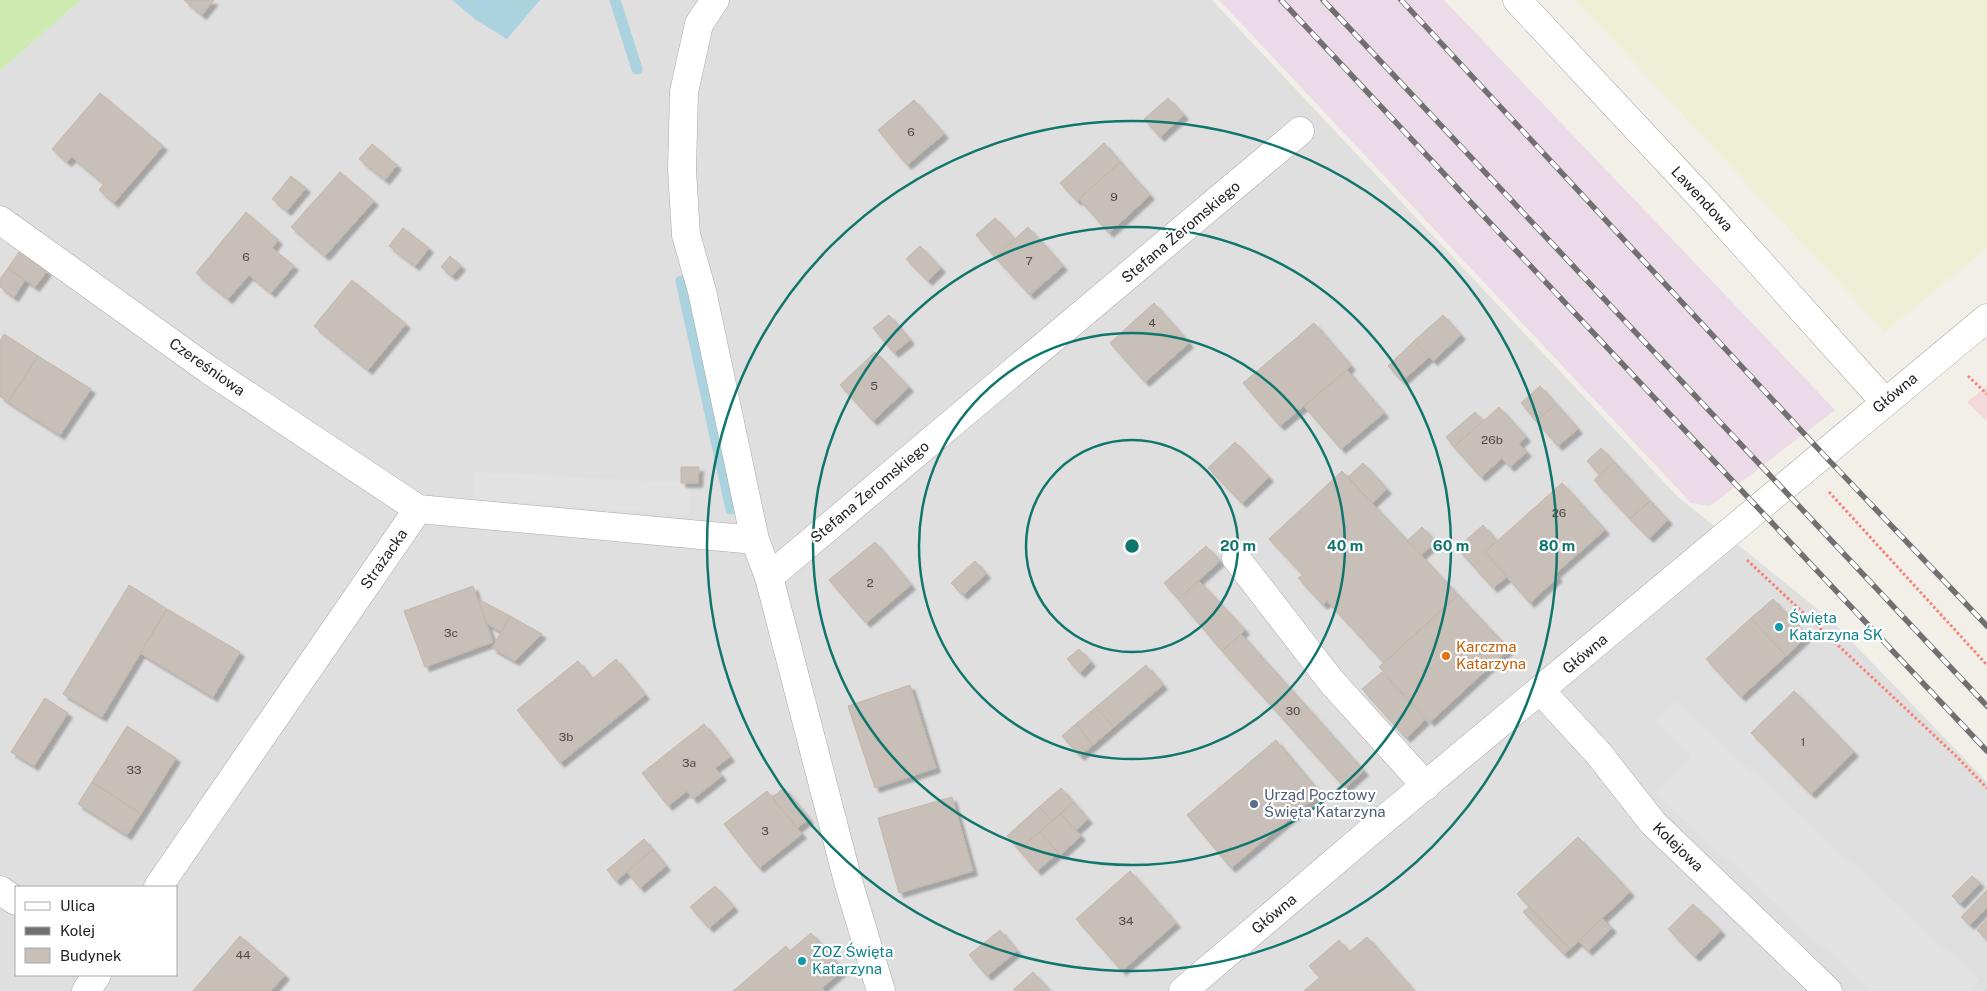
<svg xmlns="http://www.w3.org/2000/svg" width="1987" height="991" viewBox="0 0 1987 991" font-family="'Public Sans',sans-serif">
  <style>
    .residential { fill: #e0dfdf; fill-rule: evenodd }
    .commercial { fill: #f2dad9 }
    .industrial { fill: #ebdbe8 }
    .farmland { fill: #eef0d5 }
    .grass { fill: #cdebb0 }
    .parking { fill: #e2e2e2 }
    .water { fill: #aad3df }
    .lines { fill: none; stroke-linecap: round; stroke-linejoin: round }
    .stream { stroke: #aad3df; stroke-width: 11 }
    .building { fill: #c7bfb8; stroke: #c4b6ab; filter: url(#shadow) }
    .minor-casing { stroke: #a9a9a9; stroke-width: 29 }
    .path { stroke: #fa8072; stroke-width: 3; stroke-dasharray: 2.5 2.5; stroke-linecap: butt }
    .minor { stroke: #fff; stroke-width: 28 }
    .rail-casing { stroke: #707070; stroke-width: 5.5 }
    .rail { stroke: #fff; stroke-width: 4; stroke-dasharray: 11; stroke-linecap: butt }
    .ring { fill: none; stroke: #0f766e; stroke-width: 2.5 }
    .culture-dot { fill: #0f9aa8; stroke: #fff; stroke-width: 2 }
    .food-dot { fill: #e8710a; stroke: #fff; stroke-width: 2 }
    .service-dot { fill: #5c6f8a; stroke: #fff; stroke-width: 2 }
    .labels { text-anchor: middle; stroke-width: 4.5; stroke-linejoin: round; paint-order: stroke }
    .number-label { font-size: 12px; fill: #4b4948 }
    .street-label { font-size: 15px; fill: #222; stroke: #fff }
    .culture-label { font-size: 15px; fill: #0d838f; stroke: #fff; text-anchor: start }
    .food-label { font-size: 15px; fill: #c56008; stroke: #fff; text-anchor: start }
    .service-label { font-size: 15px; fill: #4e5e75; stroke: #fff; text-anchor: start }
    .centre { fill: #0f766e; stroke: #fff; stroke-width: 2.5 }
    .ring-label { font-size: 15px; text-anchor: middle; font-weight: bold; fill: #0f766e; stroke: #fff; stroke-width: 4.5; stroke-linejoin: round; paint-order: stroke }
  </style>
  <defs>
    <filter id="shadow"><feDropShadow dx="4.5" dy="4.5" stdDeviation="1" flood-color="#0004"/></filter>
  </defs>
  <rect width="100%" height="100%" fill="#f2efe9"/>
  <path class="residential" d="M 81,0 L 1212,0 L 1678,497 L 1830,619 L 1987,782 L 1987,991 L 0,991 L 0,71 ZM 16,887 L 176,887 L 176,975 L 16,975 Z"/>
  <path class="commercial" d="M 1987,386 L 1987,421 L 1967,402 Z"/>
  <path class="industrial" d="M 1219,0 L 1444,0 L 1835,410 L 1710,506 L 1691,503 Z"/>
  <path class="farmland" d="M 1576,0 L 1987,0 L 1987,248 L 1885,332 Z"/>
  <path class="grass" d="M 0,0 L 81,0 L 0,71 Z"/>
  <path class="parking" d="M 473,472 L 689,483 L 689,515 L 473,499 Z
    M 1675,701 L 1979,980 L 1970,991 L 1871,991 L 1656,794 L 1692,756 L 1655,722 Z"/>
  <path class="water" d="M 452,0 L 540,0 L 507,39 L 476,20 Z"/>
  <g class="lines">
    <path class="stream" d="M 615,0 L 637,69
      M 681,281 L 731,509"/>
  </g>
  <path class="building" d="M 184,0 L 214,0 L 202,15 Z
    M 100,93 L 163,146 L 114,203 L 99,190 L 104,184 L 72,157 L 67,162 L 52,149 Z
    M 1168,98 L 1184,115 L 1160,137 L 1144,119 Z
    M 914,100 L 944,134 L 907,165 L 878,130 Z
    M 1104,143 L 1120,162 L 1077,201 L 1060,183 Z
    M 372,144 L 397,165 L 385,180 L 359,159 Z
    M 1120,162 L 1150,195 L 1109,233 L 1079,199 Z
    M 340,172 L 374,201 L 325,256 L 291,227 Z
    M 291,176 L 306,188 L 287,211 L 272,199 Z
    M 246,212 L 278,240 L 272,248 L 294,266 L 271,293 L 249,275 L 228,299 L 196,273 Z
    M 995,218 L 1015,239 L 995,257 L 976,235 Z
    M 1028,227 L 1063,266 L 1030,295 L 995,257 Z
    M 403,228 L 429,248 L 415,266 L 389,246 Z
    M 920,246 L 941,268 L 928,281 L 906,259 Z
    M 19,252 L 47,271 L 35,287 L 8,268 Z
    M 450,256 L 461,266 L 452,276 L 441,267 Z
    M 8,268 L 25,280 L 14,297 L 0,287 L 0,279 Z
    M 352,280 L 406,324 L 368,370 L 314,326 Z
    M 1154,303 L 1189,343 L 1145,382 L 1110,343 Z
    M 889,315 L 910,340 L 894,353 L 873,328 Z
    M 1443,315 L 1461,335 L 1433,361 L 1414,341 Z
    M 1314,323 L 1351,366 L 1280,426 L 1243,383 Z
    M 4,334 L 38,356 L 8,402 L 0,396 L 0,341 Z
    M 1414,341 L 1429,357 L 1402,381 L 1388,366 Z
    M 875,352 L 909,387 L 873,421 L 840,385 Z
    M 38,356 L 91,389 L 60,435 L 8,402 Z
    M 1347,370 L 1384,413 L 1341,449 L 1304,406 Z
    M 1540,386 L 1556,404 L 1536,421 L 1521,403 Z
    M 1556,404 L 1578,429 L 1558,446 L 1536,421 Z
    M 1499,407 L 1526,437 L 1519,444 L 1527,452 L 1510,467 L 1502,458 L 1481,477 L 1454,447 Z
    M 1475,412 L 1483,421 L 1454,447 L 1446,437 Z
    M 1235,442 L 1269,477 L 1242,503 L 1208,468 Z
    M 1601,448 L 1614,462 L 1600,475 L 1587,461 Z
    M 1614,462 L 1650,501 L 1630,519 L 1594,480 Z
    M 1363,463 L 1387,489 L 1372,503 L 1348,477 Z
    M 681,467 L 699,467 L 698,483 L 681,483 Z
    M 1342,471 L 1458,595 L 1384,663 L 1327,601 L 1323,605 L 1298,578 L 1303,575 L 1269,539 Z
    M 1562,483 L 1605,530 L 1555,574 L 1558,577 L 1530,603 L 1485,552 Z
    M 1650,501 L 1668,520 L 1649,538 L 1630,519 Z
    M 1483,525 L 1497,541 L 1485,552 L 1507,577 L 1493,588 L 1457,548 Z
    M 1422,527 L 1436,542 L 1421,555 L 1407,541 Z
    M 875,542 L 911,585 L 866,623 L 829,580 Z
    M 1206,546 L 1220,561 L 1178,599 L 1164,583 Z
    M 975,561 L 986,574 L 963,595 L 951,583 Z
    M 1199,581 L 1245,630 L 1222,651 L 1178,599 Z
    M 129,585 L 167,609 L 102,717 L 63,694 Z
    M 473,586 L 493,642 L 425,667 L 404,611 Z
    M 1458,595 L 1509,649 L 1430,722 L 1379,667 Z
    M 478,599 L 510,616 L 501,632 L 486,623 Z
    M 1773,599 L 1807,636 L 1786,656 L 1751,618 Z
    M 167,609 L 240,652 L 213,697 L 140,653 Z
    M 510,616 L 542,634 L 515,661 L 492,648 Z
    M 1751,618 L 1786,656 L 1741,697 L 1706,659 Z
    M 1241,634 L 1364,771 L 1345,788 L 1222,651 Z
    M 1079,649 L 1091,662 L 1080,673 L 1067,659 Z
    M 616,659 L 645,695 L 560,763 L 517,710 L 578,661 L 592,679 Z
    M 1146,665 L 1163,685 L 1114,727 L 1096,707 Z
    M 1382,672 L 1425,720 L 1406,738 L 1362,689 Z
    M 910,685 L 936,768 L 875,788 L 848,706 Z
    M 1794,691 L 1854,752 L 1811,794 L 1751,733 Z
    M 45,698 L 68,713 L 34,766 L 11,752 Z
    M 1096,707 L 1114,727 L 1093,745 L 1076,724 Z
    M 704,724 L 730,757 L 715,768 L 722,776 L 693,799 L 687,791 L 668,806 L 642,773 Z
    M 1076,724 L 1093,745 L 1080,756 L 1062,736 Z
    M 127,726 L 176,758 L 141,814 L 92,782 Z
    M 1276,740 L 1320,793 L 1231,868 L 1187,815 Z
    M 92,782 L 141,814 L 127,835 L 78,804 Z
    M 784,788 L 809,819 L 797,828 L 772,797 Z
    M 1061,788 L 1073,802 L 1052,821 L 1039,807 Z
    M 767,791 L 802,834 L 759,868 L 724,824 Z
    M 952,797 L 973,871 L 899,893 L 878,818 Z
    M 1073,802 L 1088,819 L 1076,830 L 1061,814 Z
    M 1039,807 L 1052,821 L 1019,850 L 1007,836 Z
    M 1061,814 L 1081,836 L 1060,855 L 1040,832 Z
    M 1040,832 L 1058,853 L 1037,871 L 1019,850 Z
    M 1578,837 L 1630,892 L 1570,949 L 1517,894 Z
    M 644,839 L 653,850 L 616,881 L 607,870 Z
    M 653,850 L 666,866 L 640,888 L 627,872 Z
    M 1130,871 L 1176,923 L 1122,971 L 1076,919 Z
    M 1972,876 L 1980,883 L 1960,904 L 1952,896 Z
    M 715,886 L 734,907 L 709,928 L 690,907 Z
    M 1987,890 L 1987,908 L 1970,925 L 1961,917 Z
    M 1693,904 L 1721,931 L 1695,957 L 1668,929 Z
    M 1529,907 L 1570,949 L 1564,954 L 1523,912 Z
    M 1602,918 L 1612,928 L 1588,951 L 1578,941 Z
    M 1987,920 L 1987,940 L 1977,930 Z
    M 1000,930 L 1017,951 L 987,976 L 969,955 Z
    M 811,933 L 843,970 L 822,988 L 824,991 L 733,991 L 786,946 L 790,951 Z
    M 240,936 L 285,975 L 271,991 L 193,991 Z
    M 1367,937 L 1414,991 L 1304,991 L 1320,977 L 1309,966 L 1339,940 L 1349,952 Z
    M 1033,972 L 1050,991 L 1013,990 Z"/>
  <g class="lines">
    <defs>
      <path id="minor" d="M 715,0 L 699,24 L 684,92 L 682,170 L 686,235 L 702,291 L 755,540 L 769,577 L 848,881 L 881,991
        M 1517,0 L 1702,198 L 1885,402
        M 0,220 L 209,370 L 418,509
        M 1236,558 L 1331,681 L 1426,786
        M 769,577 L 1300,131
        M 1541,691 L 1598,753 L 1653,823 L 1828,991
        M 158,887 L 418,509 L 755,540
        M 0,890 L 16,901
        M 86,991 L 97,975
        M 1183,991 L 1386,818 L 1987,318"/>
    </defs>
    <use href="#minor" class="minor-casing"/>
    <path class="path" d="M 1968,376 L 1987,394
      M 1829,492 L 1987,665
      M 1747,560 L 1955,755 L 1987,788"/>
    <use href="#minor" class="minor"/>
    <defs>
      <path id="rail" d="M 1281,0 C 1516,251 1751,501 1987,751
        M 1323,0 L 1987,706
        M 1401,0 L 1823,454 L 1987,626"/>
    </defs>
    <use href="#rail" class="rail-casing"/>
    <use href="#rail" class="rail"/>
  </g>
  <g class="ring">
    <circle cx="1132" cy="546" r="106"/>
    <circle cx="1132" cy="546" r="213"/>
    <circle cx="1132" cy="546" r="319"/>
    <circle cx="1132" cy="546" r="425"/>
  </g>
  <g class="culture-dot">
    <circle cx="1779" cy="627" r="5"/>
    <circle cx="802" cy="961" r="5"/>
  </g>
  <circle class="food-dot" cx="1446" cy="656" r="5"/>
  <circle class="service-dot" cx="1254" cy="804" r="5"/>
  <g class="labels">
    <g class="number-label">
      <text x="911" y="136">6</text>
      <text x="1114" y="201">9</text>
      <text x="246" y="261">6</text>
      <text x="1029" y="265">7</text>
      <text x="1152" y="327">4</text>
      <text x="874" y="390">5</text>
      <text x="1492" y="444">26b</text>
      <text x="1559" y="517">26</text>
      <text x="870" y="587">2</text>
      <text x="451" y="637">3c</text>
      <text x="1293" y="715">30</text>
      <text x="566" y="741">3b</text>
      <text x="1803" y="746">1</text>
      <text x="689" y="767">3a</text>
      <text x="134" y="774">33</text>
      <text x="765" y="835">3</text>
      <text x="1126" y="925">34</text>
      <text x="243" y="959">44</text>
    </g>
    <g class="street-label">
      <text transform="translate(1702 199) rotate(47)" y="5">Lawendowa</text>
      <text transform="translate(1181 232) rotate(-40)" y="5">Stefana Żeromskiego</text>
      <text transform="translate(207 367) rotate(35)" y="5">Czereśniowa</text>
      <text transform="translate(1895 393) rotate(-40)" y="5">Główna</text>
      <text transform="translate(870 492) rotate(-40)" y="5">Stefana Żeromskiego</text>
      <text transform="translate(384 559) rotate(-55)" y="5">Strażacka</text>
      <text transform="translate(1585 654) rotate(-40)" y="5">Główna</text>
      <text transform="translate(1678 847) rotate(44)" y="5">Kolejowa</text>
      <text transform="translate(1274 914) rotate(-40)" y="5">Główna</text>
    </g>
    <g class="culture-label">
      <text x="1789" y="623">Święta<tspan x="1789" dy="17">Katarzyna ŚK</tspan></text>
      <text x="812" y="957">ZOZ Święta<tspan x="812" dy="17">Katarzyna</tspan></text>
    </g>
    <g class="food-label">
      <text x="1456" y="652">Karczma<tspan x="1456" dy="17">Katarzyna</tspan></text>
    </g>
    <g class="service-label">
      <text x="1264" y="800">Urząd Pocztowy<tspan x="1264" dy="17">Święta Katarzyna</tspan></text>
    </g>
  </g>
  <circle cx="1132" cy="546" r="8" class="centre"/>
  <g class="ring-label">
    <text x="1238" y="551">20 m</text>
    <text x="1345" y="551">40 m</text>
    <text x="1451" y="551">60 m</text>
    <text x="1557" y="551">80 m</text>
  </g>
  <rect x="15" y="886" width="162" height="90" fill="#ffffff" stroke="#a7a7a7"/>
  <rect x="25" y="902" width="25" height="8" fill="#ffffff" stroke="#a7a7a7"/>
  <text x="60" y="911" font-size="15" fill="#222222">Ulica</text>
  <rect x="25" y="927" width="25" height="8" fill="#707070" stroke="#a7a7a7"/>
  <text x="60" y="936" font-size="15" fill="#222222">Kolej</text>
  <rect x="25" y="948" width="25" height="15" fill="#c7bfb8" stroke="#a7a7a7"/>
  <text x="60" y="961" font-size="15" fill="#222222">Budynek</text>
</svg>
